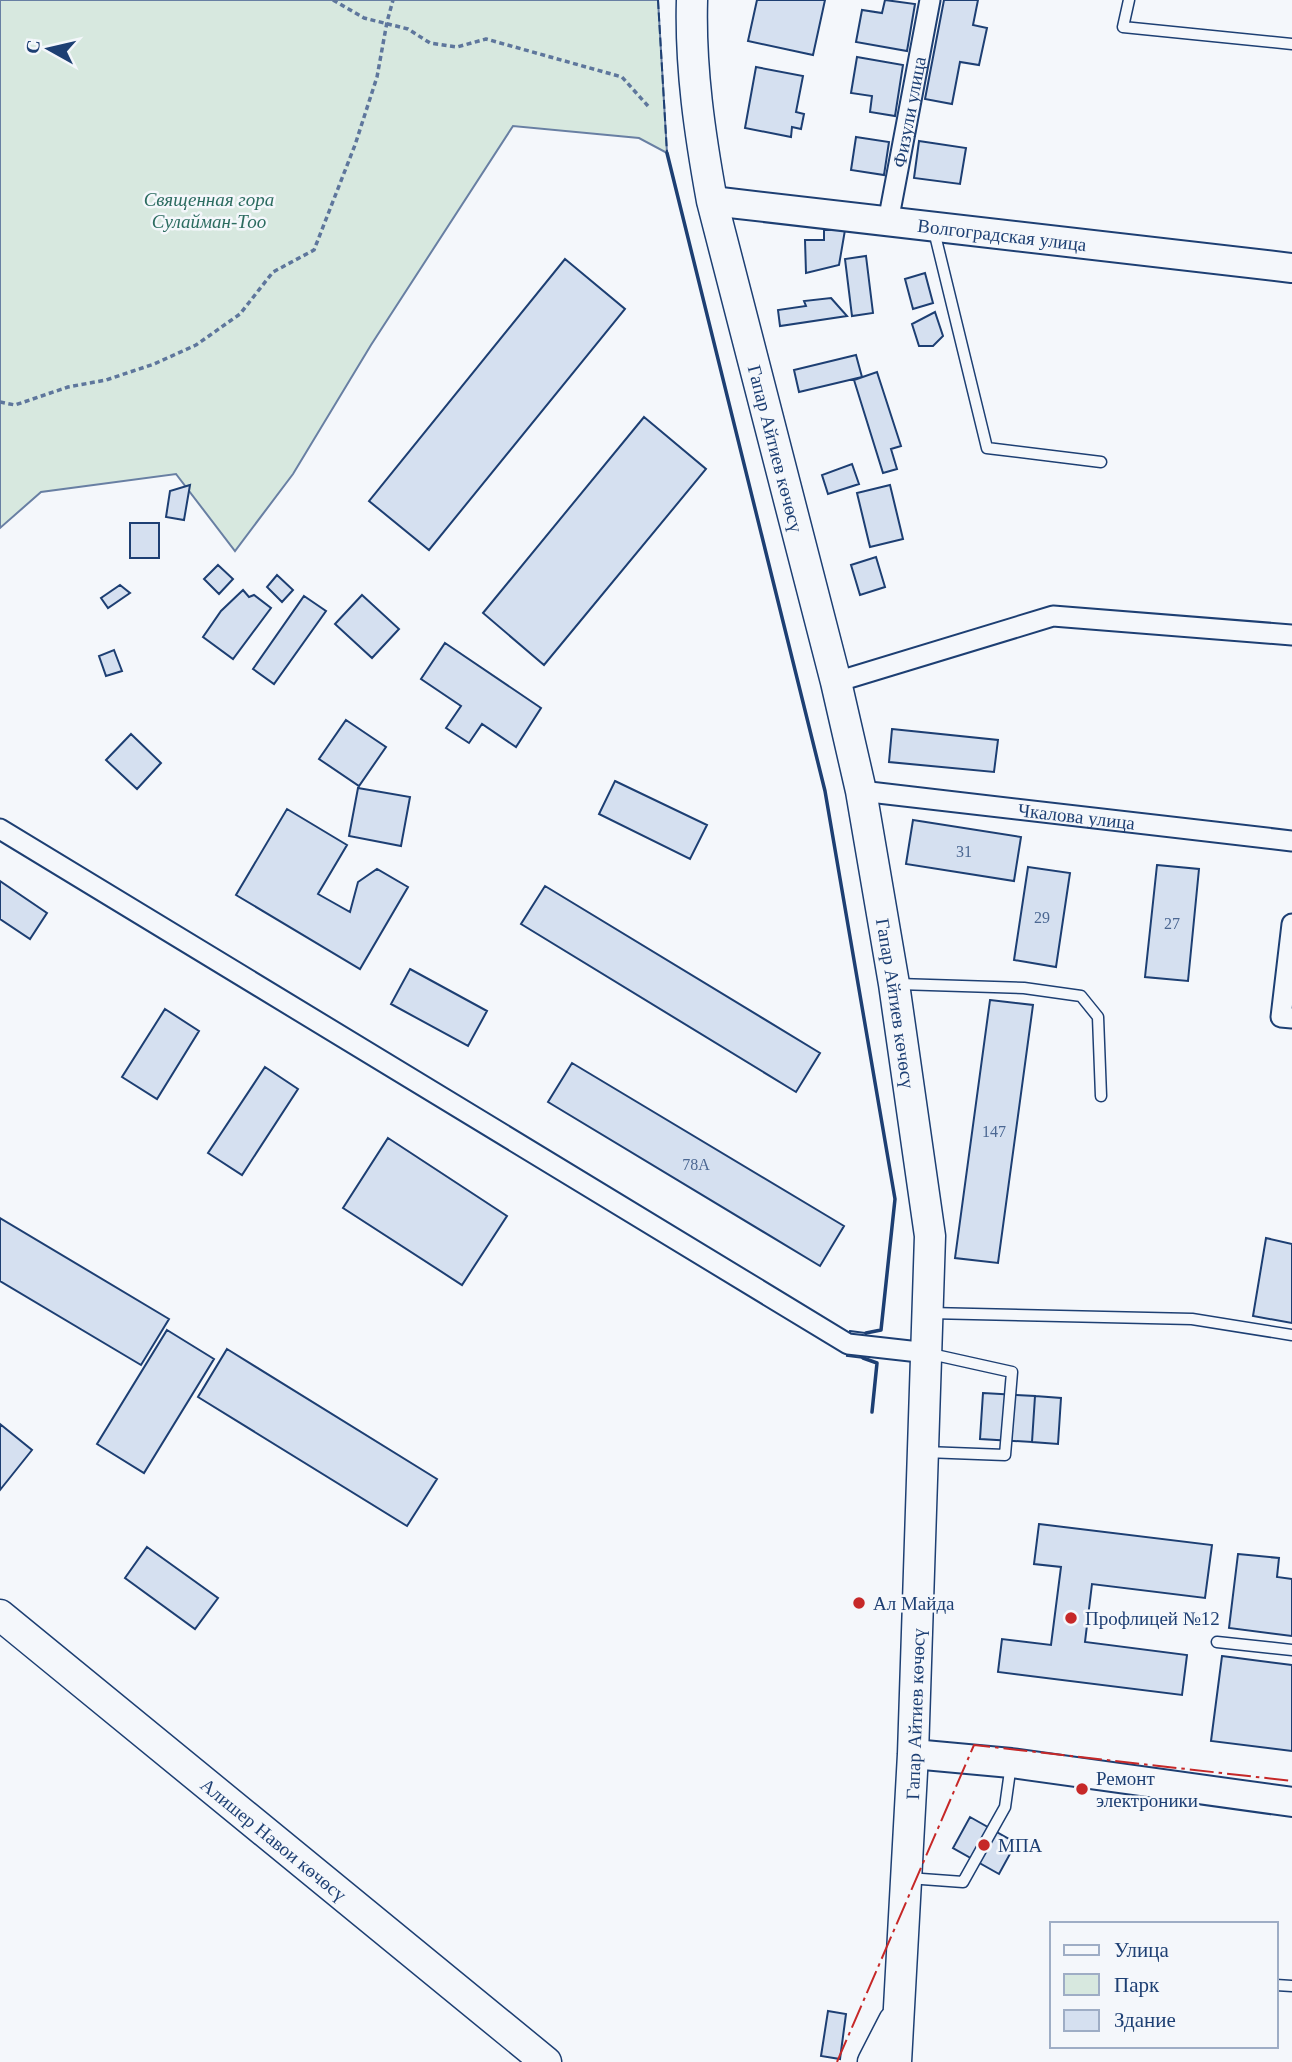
<svg xmlns="http://www.w3.org/2000/svg" width="1292" height="2062" viewBox="0 0 1292 2062" font-family="Georgia,serif">
  <style>
    .green { fill: #d7e8df; stroke: #687fa3; stroke-width: 2 }
    .building { fill: #d5e0f0; stroke: #1d3f73; stroke-width: 2 }
    .lines { fill: none; stroke-linecap: round; stroke-linejoin: round }
    .lane-casing { stroke: #1d3f73; stroke-width: 13 }
    .street-casing { stroke: #1d3f73; stroke-width: 23 }
    .secondary-casing { stroke: #1d3f73; stroke-width: 32 }
    .primary-casing { stroke: #1d3f73; stroke-width: 33 }
    .path { stroke: #5e769c; stroke-width: 3.5; stroke-dasharray: 5 3.5; stroke-linecap: butt }
    .lane { stroke: #f4f7fb; stroke-width: 10 }
    .street { stroke: #f4f7fb; stroke-width: 19 }
    .secondary { stroke: #f4f7fb; stroke-width: 28 }
    .primary { stroke: #f4f7fb; stroke-width: 30 }
    .fence { stroke: #1d3f73; stroke-width: 2; stroke-dasharray: 9 3.5; stroke-linecap: butt }
    .wall { stroke: #1d3f73; stroke-width: 3.5 }
    .power { stroke: #c62828; stroke-width: 2; stroke-dasharray: 24 5 3.5 5; stroke-linecap: butt }
    .poi-dot { fill: #c62828; stroke: #f4f7fb; stroke-width: 2.5 }
    .labels { text-anchor: middle; stroke-width: 5; stroke-linejoin: round; paint-order: stroke }
    .number-label { font-size: 16px; fill: #4b6792 }
    .street-label { font-size: 19px; fill: #1d3f73; stroke: #f4f7fb }
    .park-label { font-size: 19px; font-style: italic; fill: #2c6c60; stroke: #f4f7fb }
    .poi-label { font-size: 19px; fill: #1d3f73; stroke: #f4f7fb; text-anchor: start }
  </style>
  <rect width="100%" height="100%" fill="#f4f7fb"/>
  <path class="green" d="M 0,0 L 658,0 L 667,153 L 639,138 L 513,126 L 371,345 L 293,474 L 235,551 L 176,474 L 41,492 L 0,528 Z"/>
  <path class="building" d="M 757,0 L 825,0 L 813,55 L 748,41 Z
    M 885,0 L 915,4 L 907,51 L 856,42 L 862,10 L 882,13 Z
    M 944,0 L 978,0 L 973,25 L 987,28 L 979,65 L 960,62 L 952,104 L 925,99 Z
    M 857,57 L 903,65 L 895,116 L 870,112 L 872,96 L 851,93 Z
    M 756,67 L 803,76 L 796,112 L 804,114 L 801,129 L 792,127 L 791,137 L 745,128 Z
    M 856,137 L 889,142 L 884,175 L 851,170 Z
    M 919,141 L 966,148 L 960,184 L 914,178 Z
    M 824,230 L 845,230 L 839,265 L 806,273 L 805,240 L 824,240 Z
    M 866,256 L 873,313 L 852,316 L 845,259 Z
    M 565,259 L 625,309 L 429,550 L 369,501 Z
    M 925,273 L 933,303 L 913,309 L 905,279 Z
    M 831,298 L 847,316 L 780,326 L 778,310 L 806,306 L 804,301 Z
    M 935,312 L 943,336 L 933,346 L 919,346 L 912,324 Z
    M 856,355 L 862,377 L 799,392 L 794,370 Z
    M 877,372 L 901,446 L 891,449 L 897,469 L 883,473 L 854,380 Z
    M 644,417 L 706,469 L 544,665 L 483,613 Z
    M 852,464 L 859,484 L 828,494 L 822,475 Z
    M 190,485 L 184,520 L 166,517 L 170,491 Z
    M 890,485 L 903,539 L 870,547 L 857,493 Z
    M 130,523 L 159,523 L 159,558 L 130,558 Z
    M 876,557 L 885,587 L 860,595 L 851,565 Z
    M 218,565 L 233,579 L 219,594 L 204,579 Z
    M 277,575 L 293,590 L 282,602 L 267,587 Z
    M 120,585 L 130,593 L 108,608 L 101,598 Z
    M 243,590 L 249,597 L 254,595 L 271,608 L 233,659 L 203,637 L 221,611 Z
    M 362,595 L 399,629 L 372,658 L 335,624 Z
    M 304,596 L 326,611 L 274,684 L 253,669 Z
    M 445,643 L 541,708 L 516,747 L 482,724 L 469,743 L 446,728 L 461,706 L 421,679 Z
    M 114,650 L 122,671 L 106,676 L 99,656 Z
    M 346,720 L 386,747 L 359,786 L 319,759 Z
    M 892,729 L 998,740 L 994,772 L 889,762 Z
    M 131,734 L 161,763 L 137,789 L 106,760 Z
    M 615,781 L 707,825 L 690,859 L 599,814 Z
    M 358,788 L 410,797 L 401,846 L 349,836 Z
    M 287,809 L 347,845 L 318,894 L 350,912 L 358,882 L 377,869 L 408,887 L 360,969 L 236,895 Z
    M 913,820 L 1021,837 L 1014,881 L 906,864 Z
    M 1157,865 L 1199,869 L 1188,981 L 1145,977 Z
    M 1028,867 L 1070,873 L 1056,967 L 1014,960 Z
    M 0,881 L 47,913 L 30,939 L 0,919 Z
    M 545,886 L 820,1053 L 796,1092 L 521,924 Z
    M 410,969 L 487,1011 L 468,1046 L 391,1004 Z
    M 990,1000 L 1033,1005 L 998,1263 L 955,1258 Z
    M 165,1009 L 199,1031 L 157,1099 L 122,1077 Z
    M 572,1063 L 844,1226 L 820,1266 L 548,1102 Z
    M 265,1067 L 298,1089 L 242,1175 L 208,1153 Z
    M 388,1138 L 507,1216 L 462,1285 L 343,1208 Z
    M 0,1218 L 169,1319 L 141,1365 L 0,1281 Z
    M 1266,1238 L 1292,1244 L 1292,1323 L 1253,1316 Z
    M 167,1330 L 214,1359 L 144,1473 L 97,1444 Z
    M 850,1331 L 866,1333 L 863,1358 L 847,1356 Z
    M 227,1349 L 437,1479 L 407,1526 L 198,1397 Z
    M 983,1393 L 1035,1396 L 1032,1442 L 980,1439 Z
    M 1035,1396 L 1061,1398 L 1058,1444 L 1032,1442 Z
    M 0,1424 L 32,1450 L 0,1490 Z
    M 1039,1524 L 1212,1545 L 1205,1598 L 1092,1584 L 1085,1642 L 1187,1655 L 1182,1695 L 998,1672 L 1002,1639 L 1051,1645 L 1061,1567 L 1034,1564 Z
    M 147,1547 L 218,1598 L 195,1629 L 125,1578 Z
    M 1238,1554 L 1279,1558 L 1277,1577 L 1292,1579 L 1292,1636 L 1229,1628 Z
    M 1222,1656 L 1292,1665 L 1292,1751 L 1211,1741 Z
    M 970,1817 L 1016,1843 L 999,1874 L 953,1848 Z
    M 828,2011 L 846,2014 L 840,2059 L 821,2056 Z"/>
  <g class="lines">
    <defs>
      <path id="lane" d="M 1129,0 L 1123,27 L 1292,44
        M 934,231 L 987,448 L 1101,462
        M 898,984 L 1024,988 L 1081,996 L 1098,1017 L 1101,1096
        M 929,1313 L 1192,1319 L 1292,1335
        M 925,1452 L 1005,1455 L 1012,1372 L 931,1354
        M 1217,1642 L 1292,1650
        M 908,1878 L 963,1882 L 1005,1807 L 1011,1764
        M 1276,1985 L 1292,1986"/>
      <g id="street">
        <path id="s1" d="M 888,222 L 930,0"/>
        <path d="M 836,682 L 1053,616 L 1292,635"/>
        <path id="s2" d="M 861,791 L 1292,841"/>
        <path d="M 0,829 L 848,1344 L 928,1353"/>
        <path d="M 1292,924 L 1281,1017 L 1292,1018"/>
      </g>
      <g id="secondary">
        <path id="s3" d="M 712,201 L 1292,268"/>
        <path d="M 913,1754 L 1011,1763 L 1292,1802"/>
      </g>
      <g id="primary">
        <path id="s4" d="M 692,0 C 690,68 700,135 712,201 L 836,682 L 861,791 L 894,984 L 930,1236 L 913,1754 L 896,2062"/>
        <path id="s5" d="M 0,1615 L 546,2062"/>
        <path d="M 873,2062 L 894,2021"/>
      </g>
    </defs>
    <use href="#lane" class="lane-casing"/>
    <use href="#street" class="street-casing"/>
    <use href="#secondary" class="secondary-casing"/>
    <use href="#primary" class="primary-casing"/>
    <path class="path" d="M 333,0 L 364,18 L 408,29 L 430,43 L 457,47 L 486,39 L 622,77 L 648,106
      M 0,402 L 15,405 L 68,387 L 106,380 L 154,364 L 196,345 L 240,314 L 273,272 L 314,250 L 355,145 L 377,77 L 387,22 L 393,0"/>
    <use href="#lane" class="lane"/>
    <use href="#street" class="street"/>
    <use href="#secondary" class="secondary"/>
    <use href="#primary" class="primary"/>
    <path class="fence" d="M 658,0 L 667,153"/>
    <path class="wall" d="M 667,153 L 825,791 L 895,1199 L 881,1330 L 866,1333
      M 863,1358 L 877,1363 L 872,1412"/>
    <path class="power" d="M 837,2062 L 974,1745 L 1292,1781"/>
  </g>
  <g class="poi-dot">
    <circle cx="859" cy="1603" r="7"/>
    <circle cx="1071" cy="1618" r="7"/>
    <circle cx="1082" cy="1789" r="7"/>
    <circle cx="984" cy="1845" r="7"/>
  </g>
  <g class="labels">
    <g class="number-label">
      <text x="964" y="857">31</text>
      <text x="1042" y="923">29</text>
      <text x="1172" y="929">27</text>
      <text x="994" y="1137">147</text>
      <text x="696" y="1170">78А</text>
    </g>
    <g class="street-label">
      <text dy="7" stroke="none"><textPath href="#s1" startOffset="112">Физули улица</textPath></text>
      <text dy="7" stroke="none"><textPath href="#s3" startOffset="292">Волгоградская улица</textPath></text>
      <text dy="7" stroke="none"><textPath href="#s4" startOffset="458">Гапар Айтиев көчөсү</textPath></text>
      <text dy="7" stroke="none"><textPath href="#s2" startOffset="217">Чкалова улица</textPath></text>
      <text dy="7" stroke="none"><textPath href="#s4" startOffset="1026">Гапар Айтиев көчөсү</textPath></text>
      <text transform="translate(915 1714) rotate(-88)" y="7">Гапар Айтиев көчөсү</text>
      <text dy="7" stroke="none"><textPath href="#s5" startOffset="354">Алишер Навои көчөсү</textPath></text>
    </g>
    <g class="park-label">
      <text x="209" y="206">Священная гора<tspan x="209" dy="22">Сулайман-Тоо</tspan></text>
    </g>
    <g class="poi-label">
      <text x="873" y="1610">Ал Майда</text>
      <text x="1085" y="1625">Профлицей №12</text>
      <text x="1096" y="1785">Ремонт<tspan x="1096" dy="22">электроники</tspan></text>
      <text x="998" y="1852">МПА</text>
    </g>
  </g>
  <rect x="1050" y="1922" width="228" height="126" fill="#f4f7fb" stroke="#9eadc5" stroke-width="2"/>
  <rect x="1064" y="1945" width="35" height="10" fill="#f4f7fb" stroke="#9eadc5" stroke-width="2"/>
  <text x="1114" y="1957" font-size="21" fill="#1d3f73">Улица</text>
  <rect x="1064" y="1974" width="35" height="21" fill="#d7e8df" stroke="#9eadc5" stroke-width="2"/>
  <text x="1114" y="1992" font-size="21" fill="#1d3f73">Парк</text>
  <rect x="1064" y="2010" width="35" height="21" fill="#d5e0f0" stroke="#9eadc5" stroke-width="2"/>
  <text x="1114" y="2027" font-size="21" fill="#1d3f73">Здание</text>
  <g transform="translate(49 49) rotate(278)" stroke="#f4f7fb" stroke-width="5" paint-order="stroke">
  <path d="M0-5L12 26L0 18L-12 26Z" fill="#1d3f73"/>
  <text y="-10" font-size="19" font-weight="bold" text-anchor="middle" fill="#1d3f73">С</text>
  </g>
</svg>
